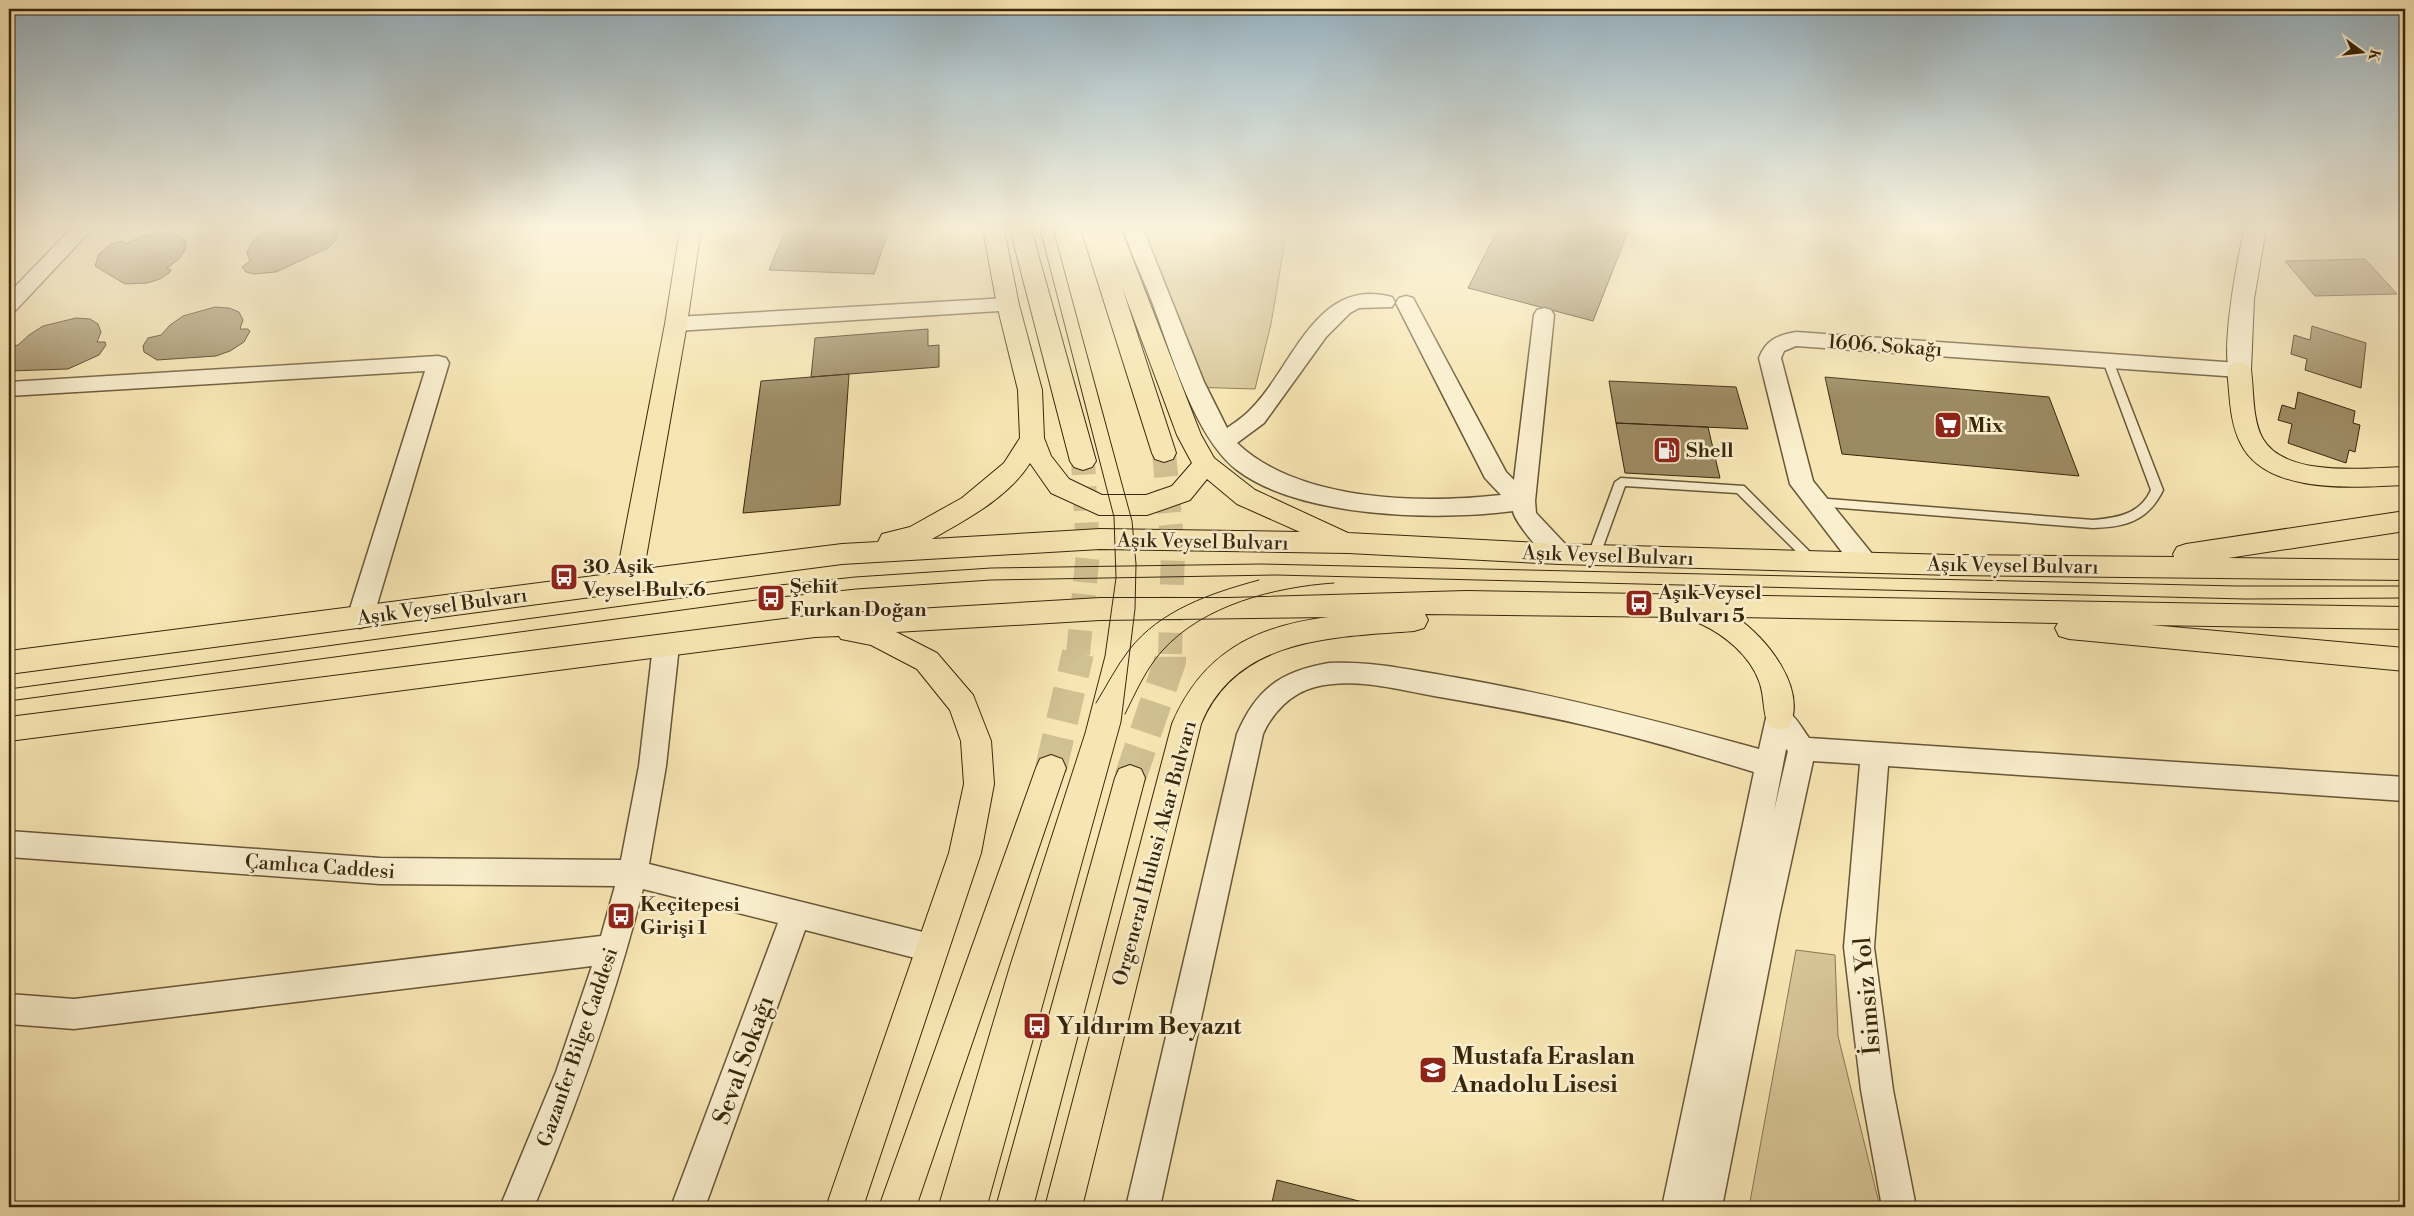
<svg xmlns="http://www.w3.org/2000/svg" width="2414" height="1216" viewBox="0 0 2414 1216" font-family="'Libre Bodoni',serif">
  <style>
    .green { fill: #d7c597; stroke: #887652 }
    .building { fill: #9c8a63; stroke: #39260c }
    .lines { fill: none; stroke-linecap: round; stroke-linejoin: round }
    .primary-tunnel-far1 { stroke: #d1c092; stroke-width: 24; stroke-dasharray: 24 12; stroke-linecap: butt }
    .primary-tunnel { stroke: #d1c092; stroke-width: 32; stroke-dasharray: 32 16; stroke-linecap: butt }
    .lane-casing { stroke: #685636; stroke-width: 3 }
    .street-casing { stroke: #685636; stroke-width: 3 }
    .secondary-casing { stroke: #39260c; stroke-width: 2 }
    .primary-casing { stroke: #39260c; stroke-width: 2 }
    .lane { fill: #faefce; fill-rule: evenodd }
    .street { fill: #faefce; fill-rule: evenodd }
    .secondary { fill: #faefce; fill-rule: evenodd }
    .primary { fill: #f7e6b3; fill-rule: evenodd }
    .tram { stroke: #39260c; stroke-width: 1 }
    .labels { text-anchor: middle; stroke-width: 5; stroke-linejoin: round; paint-order: stroke }
    .street-label { font-size: 20px; fill: #39260c; stroke: #faefce }
    .poi-label { font-size: 20px; font-weight: bold; fill: #39260c; stroke: #faefce; text-anchor: start }
    .near-street-label { font-size: 24px; fill: #39260c; stroke: #faefce }
    .near-poi-label { font-size: 24px; font-weight: bold; fill: #39260c; stroke: #faefce; text-anchor: start }
  </style>
  <rect width="100%" height="100%" fill="#f7e6b3"/>
  <filter id="stains"><feTurbulence type="fractalNoise" baseFrequency=".004" numOctaves="4"/><feColorMatrix values="0 0 0 0 .2 0 0 0 0 .09 0 0 0 0 .02 0 0 0 .5 -.17"/></filter>
  <radialGradient id="worn" r=".72"><stop offset=".6" stop-color="#630" stop-opacity="0"/><stop offset="1" stop-color="#630" stop-opacity=".3"/></radialGradient>
  <path class="green" d="M 1134,229 L 1287,229 L 1271,324 L 1255,389 L 1187,387 L 1149,301 Z
    M 1796,950 L 1835,955 L 1838,1036 L 1880,1207 L 1749,1207 Z"/>
  <path class="building" d="M 270,229 L 337,229 L 339,231 L 335,241 L 328,248 L 276,272 L 254,274 L 246,272 L 242,267 L 250,261 L 247,253 L 250,245 L 258,236 Z
    M 786,229 L 889,229 L 874,274 L 769,270 Z
    M 1498,229 L 1629,229 L 1593,321 L 1468,288 Z
    M 156,233 L 170,233 L 181,236 L 186,242 L 185,250 L 179,259 L 167,268 L 171,270 L 169,273 L 160,279 L 147,283 L 125,284 L 95,266 L 99,254 L 111,244 L 122,241 L 125,244 L 141,237 Z
    M 2365,259 L 2397,294 L 2315,296 L 2285,261 Z
    M 215,307 L 229,308 L 239,312 L 243,320 L 240,329 L 248,329 L 250,331 L 244,342 L 230,351 L 216,356 L 157,360 L 144,352 L 143,346 L 148,338 L 161,335 L 170,325 L 183,316 Z
    M 76,318 L 90,319 L 98,324 L 101,332 L 97,342 L 105,342 L 106,345 L 99,355 L 68,369 L 9,371 L 9,347 L 18,345 L 29,335 L 43,326 Z
    M 2312,326 L 2366,343 L 2361,388 L 2305,370 L 2307,359 L 2291,354 L 2294,335 L 2310,340 Z
    M 928,329 L 928,346 L 939,345 L 939,367 L 811,377 L 815,338 Z
    M 849,374 L 840,505 L 743,513 L 761,381 Z
    M 1825,377 L 2049,397 L 2079,476 L 1842,454 Z
    M 1609,381 L 1736,387 L 1748,429 L 1616,423 Z
    M 2298,392 L 2355,411 L 2353,423 L 2360,425 L 2355,452 L 2349,450 L 2346,463 L 2288,443 L 2292,424 L 2278,420 L 2282,405 L 2295,409 Z
    M 1616,423 L 1708,427 L 1720,478 L 1625,473 Z
    M 1277,1180 L 1382,1207 L 1271,1207 Z"/>
  <g class="lines">
    <path class="primary-tunnel-far1" d="M 1164,453 L 1173,550 L 1170,654
      M 1078,654 L 1088,552 L 1083,461"/>
    <path class="primary-tunnel" d="M 1051,768 L 1078,653
      M 1130,778 L 1170,661 L 1170,653"/>
    <defs>
      <path id="lane" d="M 2108,357 L 2113,361 L 2163,490 C 2148,521 2126,527 2093,528 L 1816,506 L 1810,502 L 1816,498 L 2093,520 C 2118,518 2140,514 2151,490 L 2103,361 Z
        M 1621,478 L 1744,486 L 1819,561 L 1817,564 L 1809,564 L 1737,493 L 1625,486 L 1600,555 L 1594,560 L 1590,558 L 1588,555 L 1615,482 Z"/>
      <path id="street" d="M 71,229 L 92,229 L 16,310 L 9,312 L 9,293 Z
        M 1124,229 L 1143,229 L 1204,382 L 1227,428 C 1234,423 1242,418 1248,412 C 1293,370 1314,276 1392,297 L 1395,302 L 1392,307 L 1359,308 L 1350,313 L 1326,337 L 1264,423 L 1237,443 C 1299,502 1421,504 1501,495 L 1485,478 L 1396,303 L 1399,298 L 1406,296 L 1413,298 L 1506,472 L 1514,480 L 1534,315 L 1537,310 L 1544,308 L 1551,310 L 1554,315 L 1535,501 L 1536,513 L 1568,547 L 1571,554 L 1568,561 C 1562,562 1558,564 1552,561 C 1543,556 1514,521 1513,511 C 1436,521 1300,518 1237,470 C 1194,437 1170,349 1151,299 C 1142,276 1130,252 1124,229 Z
        M 1008,298 L 1015,300 L 1018,305 L 1015,310 L 676,331 L 669,329 L 666,324 L 669,319 L 676,317 Z
        M 1796,332 L 2239,363 L 2247,365 L 2250,370 L 2247,375 L 2239,377 L 1796,346 L 1784,351 L 1781,358 L 1813,481 L 1873,555 L 1876,562 L 1873,569 L 1864,571 L 1855,569 L 1790,484 L 1759,358 C 1766,340 1778,335 1796,332 Z
        M 438,356 L 446,358 L 449,363 L 373,618 L 369,625 L 360,628 L 351,625 L 347,618 L 425,371 L 9,396 L 9,382 Z
        M 666,636 L 675,639 L 679,646 L 666,766 L 649,864 L 931,934 L 942,938 L 946,948 L 942,958 L 931,962 L 805,930 L 705,1207 L 671,1207 L 778,923 L 643,889 C 615,998 578,1103 534,1207 L 500,1207 L 556,1072 L 592,966 L 74,1029 L 9,1024 L 9,994 L 74,999 L 601,936 L 615,886 L 380,884 L 9,857 L 9,831 L 380,858 L 621,860 L 639,766 L 653,646 L 657,639 Z
        M 1329,663 C 1371,661 1412,670 1453,677 C 1557,695 1658,721 1759,749 L 1766,718 L 1770,710 C 1790,703 1798,723 1809,738 L 2405,777 L 2405,801 L 1888,766 L 1874,947 L 1893,1090 L 1916,1207 L 1882,1207 L 1861,1090 L 1844,947 L 1860,764 L 1813,761 L 1779,917 L 1722,1207 L 1662,1207 L 1754,772 C 1705,757 1655,742 1605,730 C 1549,716 1492,706 1434,696 C 1396,689 1353,677 1315,687 C 1291,693 1272,713 1263,734 L 1160,1207 L 1126,1207 L 1237,734 C 1256,689 1281,671 1329,663 ZM 1786,749 L 1788,751 L 1774,811 Z"/>
      <path id="secondary" d="M 2245,229 L 2266,229 L 2254,299 L 2251,370 L 2247,376 L 2239,378 L 2231,376 C 2219,356 2238,253 2245,229 Z"/>
      <path id="primary" d="M 680,229 L 701,229 L 687,324 L 644,569 L 842,544 L 878,542 L 882,534 L 910,527 L 962,498 L 1004,463 L 1020,438 L 1018,390 L 997,305 L 983,229 L 1004,229 L 1019,305 L 1042,390 L 1044,438 L 1051,456 L 1069,479 L 1102,495 L 1146,495 L 1172,486 L 1192,463 L 1177,435 L 1122,287 L 1176,453 L 1173,459 L 1164,462 L 1155,459 L 1152,453 L 1081,229 L 1121,229 L 1201,435 L 1214,458 L 1255,490 L 1348,533 L 1559,544 L 1952,555 L 2174,557 L 2173,554 L 2177,547 L 2186,544 L 2405,511 L 2405,531 L 2228,558 L 2405,560 L 2405,580 L 1952,575 L 1559,564 L 1348,553 L 1100,549 L 842,564 L 9,674 L 9,651 L 617,573 L 665,324 ZM 1030,463 L 1051,493 L 1099,515 L 1147,515 L 1156,512 L 1190,500 L 1207,479 L 1237,504 L 1300,532 L 1100,529 L 932,539 C 967,519 1008,498 1030,463 Z
        M 1010,229 L 1031,229 L 1096,461 L 1092,467 L 1083,470 L 1074,467 L 1070,461 Z
        M 2239,362 L 2247,364 L 2251,370 C 2254,391 2252,420 2263,439 C 2286,478 2366,468 2405,467 L 2405,485 C 2356,487 2265,496 2240,442 C 2229,420 2230,393 2227,370 L 2231,364 Z
        M 1466,591 L 2405,607 L 2405,629 L 2151,625 L 2405,648 L 2405,671 L 2069,639 L 2059,636 L 2055,628 L 2058,623 L 1736,617 C 1766,637 1808,689 1789,727 L 1779,730 L 1769,727 C 1762,712 1765,696 1759,681 C 1750,656 1725,635 1701,624 C 1695,622 1689,620 1684,617 L 1425,614 L 1428,620 L 1424,628 L 1414,631 C 1335,637 1236,637 1201,724 L 1082,1207 L 1045,1207 L 1172,724 C 1202,653 1255,626 1329,617 L 1100,620 L 896,632 L 937,653 L 973,695 L 991,741 L 994,784 L 981,853 L 863,1207 L 826,1207 L 949,853 L 964,784 L 961,741 L 950,710 L 917,669 L 871,645 L 841,639 L 839,636 L 815,637 L 9,741 L 9,717 L 815,615 L 1100,598 L 1228,598 Z
        M 1051,755 L 1062,759 L 1066,768 L 916,1207 L 879,1207 L 1036,768 L 1040,759 Z
        M 1130,765 L 1141,769 L 1145,778 L 1033,1207 L 996,1207 L 1115,778 L 1119,769 Z"/>
    </defs>
    <use href="#lane" class="lane-casing"/>
    <use href="#street" class="street-casing"/>
    <use href="#secondary" class="secondary-casing"/>
    <use href="#primary" class="primary-casing"/>
    <use href="#lane" class="lane"/>
    <use href="#street" class="street"/>
    <use href="#secondary" class="secondary"/>
    <use href="#primary" class="primary"/>
    <path class="tram" d="M 9,689 L 770,586 L 855,577 L 991,568 L 1261,564 L 2237,586 L 2405,586
      M 9,701 L 771,598 L 856,589 L 991,580 L 1276,575 L 2245,599 L 2405,598
      M 1096,703 C 1107,685 1116,667 1129,650 C 1160,610 1211,593 1259,580
      M 1125,714 C 1136,692 1146,669 1162,651 C 1203,605 1275,587 1334,583
      M 938,1207 L 1010,965 L 1085,733 L 1105,656 L 1116,578 L 1114,517 L 1040,229
      M 987,1207 L 1121,722 L 1135,609 L 1136,564 L 1132,521 L 1053,229"/>
  </g>
  <linearGradient id="sky" x2="0" y2="1"><stop stop-color="#94aebc"/><stop offset="0.57" stop-color="#fbf4dd"/><stop offset="1" stop-color="#fbf4dd" stop-opacity="0"/></linearGradient>
  <rect width="2414" height="399" fill="url(#sky)"/>
  <defs>
    <symbol id="supermarket-square" viewBox="-11 -11 22 22"><rect x="-9" y="-9" width="18" height="18" rx="4" fill="#8f2418" stroke="#faefce"/><path d="M-6-5.5h2.5l.6 2H6L4.5 2H-2.5L-4.4-4H-6ZM-1.5 3.2a1.3 1.3 0 1 0 .1 0ZM3 3.2a1.3 1.3 0 1 0 .1 0Z" fill="#fff"/></symbol>
    <symbol id="fuel-square" viewBox="-11 -11 22 22"><rect x="-9" y="-9" width="18" height="18" rx="4" fill="#8f2418" stroke="#faefce"/><path d="M-5.5-6h7V0h2V4h1.3V-2.5L3-4.5l.8-.8L6-3V5H2.5V1h-1V6h-7ZM-4.2-4.7v3.2H.2V-4.7Z" fill="#fff"/></symbol>
    <symbol id="bus-square" viewBox="-11 -11 22 22"><rect x="-9" y="-9" width="18" height="18" rx="4" fill="#8f2418" stroke="#faefce"/><path d="M-5-6H5V4H4V6H2V4H-2V6H-4V4H-5ZM-3.5-4V0h7V-4ZM-3.5 1.2v1.5H-2V1.2ZM2 1.2v1.5H3.5V1.2Z" fill="#fff"/></symbol>
    <symbol id="school-square" viewBox="-11 -11 22 22"><rect x="-9" y="-9" width="18" height="18" rx="4" fill="#8f2418" stroke="#faefce"/><path d="M0-5L7-2L0 1L-7-2ZM-4 1L0 2.5L4 1V4Q0 6-4 4Z" fill="#fff"/></symbol>
  </defs>
  <g fill-rule="evenodd">
    <use href="#supermarket-square" x="1932" y="409" width="32" height="32"/>
    <use href="#fuel-square" x="1651" y="434" width="32" height="32"/>
    <use href="#bus-square" x="548" y="561" width="32" height="32"/>
    <use href="#bus-square" x="755" y="582" width="32" height="32"/>
    <use href="#bus-square" x="1623" y="587" width="32" height="32"/>
    <use href="#bus-square" x="605" y="900" width="32" height="32"/>
    <use href="#bus-square" x="1021" y="1010" width="32" height="32"/>
    <use href="#school-square" x="1417" y="1054" width="32" height="32"/>
  </g>
  <g class="labels">
    <g class="street-label">
      <text transform="translate(1885 345) rotate(4)" y="7">1606. Sokağı</text>
      <text transform="translate(1203 541) rotate(1)" y="7">Aşık Veysel Bulvarı</text>
      <text transform="translate(1608 555) rotate(2)" y="7">Aşık Veysel Bulvarı</text>
      <text transform="translate(2013 565) rotate(1)" y="7">Aşık Veysel Bulvarı</text>
      <text transform="translate(442 606) rotate(-8)" y="7">Aşık Veysel Bulvarı</text>
      <text transform="translate(1154 853) rotate(-75)" y="7">Orgeneral Hulusi Akar Bulvarı</text>
      <text transform="translate(320 866) rotate(4)" y="7">Çamlıca Caddesi</text>
      <text transform="translate(577 1047) rotate(-71)" y="7">Gazanfer Bilge Caddesi</text>
    </g>
    <g class="poi-label">
      <text x="1967" y="432">Mix</text>
      <text x="1686" y="457">Shell</text>
      <text x="583" y="573">30 Aşik<tspan x="583" dy="23">Veysel Bulv.6</tspan></text>
      <text x="790" y="593">Şehit<tspan x="790" dy="23">Furkan Doğan</tspan></text>
      <text x="1658" y="599">Aşık Veysel<tspan x="1658" dy="23">Bulvarı 5</tspan></text>
      <text x="640" y="911">Keçitepesi<tspan x="640" dy="23">Girişi 1</tspan></text>
    </g>
    <g class="near-street-label">
      <text transform="translate(1867 996) rotate(-95)" y="8">İsimsiz Yol</text>
      <text transform="translate(743 1060) rotate(-70)" y="8">Seval Sokağı</text>
    </g>
    <g class="near-poi-label">
      <text x="1056" y="1034">Yıldırım Beyazıt</text>
      <text x="1452" y="1064">Mustafa Eraslan<tspan x="1452" dy="28">Anadolu Lisesi</tspan></text>
    </g>
  </g>
  <rect width="2414" height="1216" fill="none" stroke="#f7e6b3" stroke-width="30"/>
  <rect x="10" y="10" width="2394" height="1196" fill="none" stroke="#39260c" stroke-width="2.5"/>
  <rect x="15" y="15" width="2384" height="1186" fill="none" stroke="#39260c"/>
  <g transform="translate(2362 52) rotate(105)" stroke="#faefce" stroke-width="4" paint-order="stroke">
  <path d="M0-4L9 19L0 12L-9 19Z" fill="#39260c"/>
  <text y="-8" font-size="14" font-weight="bold" text-anchor="middle" fill="#39260c">K</text>
  </g>
  <rect width="100%" height="100%" filter="url(#stains)"/>
  <rect width="100%" height="100%" fill="url(#worn)"/>
</svg>
